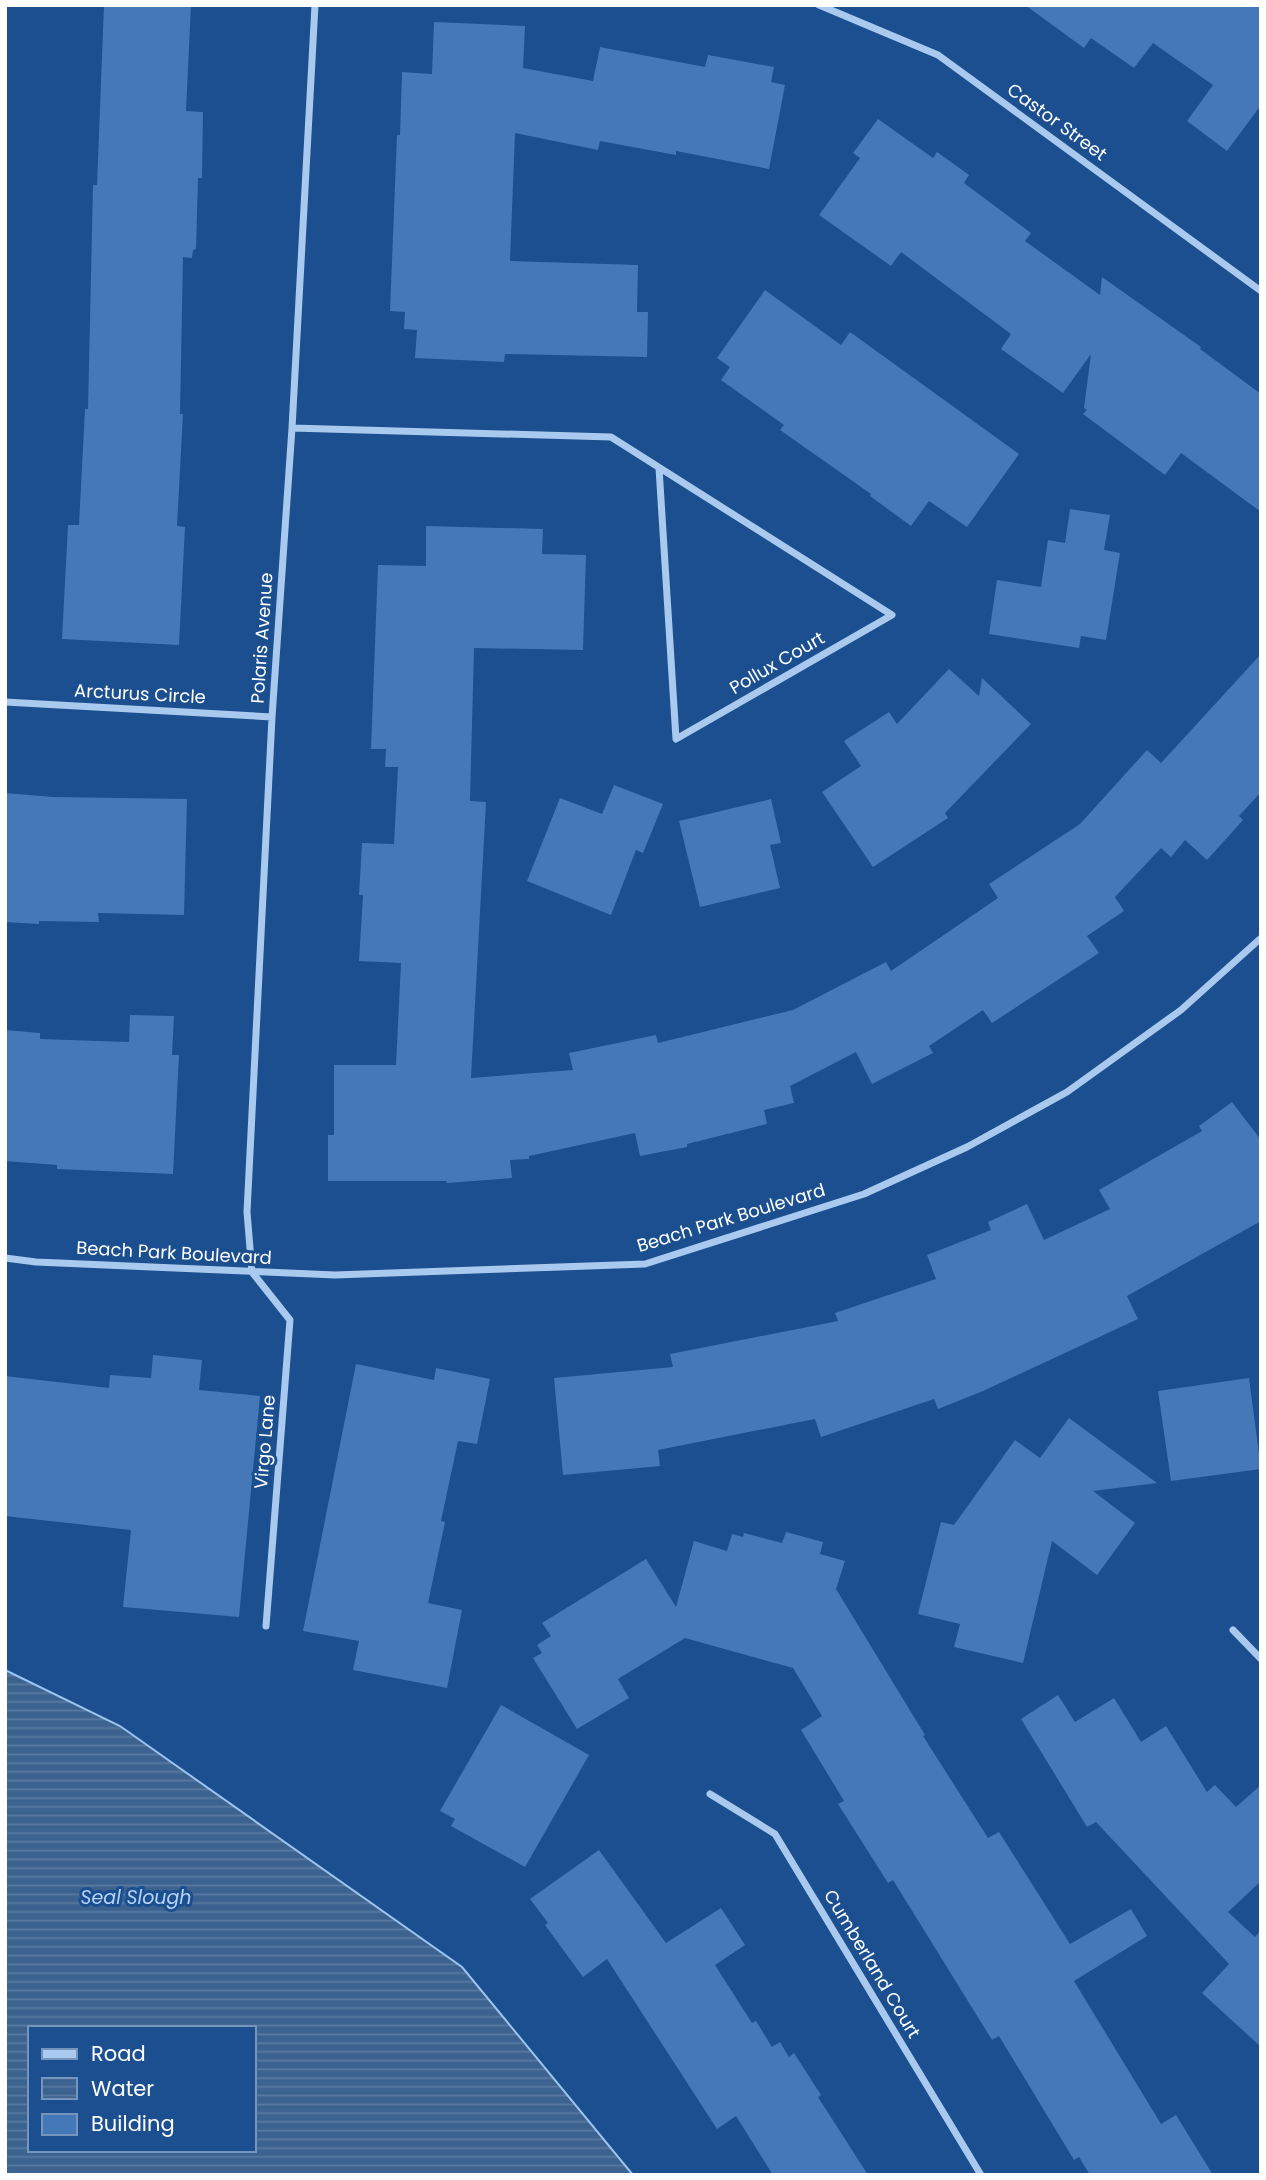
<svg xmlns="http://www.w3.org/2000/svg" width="1266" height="2180" viewBox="0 0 1266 2180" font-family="Poppins,sans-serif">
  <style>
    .water { fill: url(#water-rules); stroke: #9cc4f0; stroke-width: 2; fill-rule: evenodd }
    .building { fill: #4478b7 }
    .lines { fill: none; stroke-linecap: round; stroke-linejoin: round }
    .minor { stroke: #a9c9ee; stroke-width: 7 }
    .labels { text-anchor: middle; stroke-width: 6; stroke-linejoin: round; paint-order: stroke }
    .street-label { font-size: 18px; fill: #fff; stroke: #1b4f8f }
    .water-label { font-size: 19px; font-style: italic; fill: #b5d3f5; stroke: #1b4f8f }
  </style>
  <defs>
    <pattern id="water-rules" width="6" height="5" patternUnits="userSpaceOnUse" patternTransform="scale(1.75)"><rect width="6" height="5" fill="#3c6290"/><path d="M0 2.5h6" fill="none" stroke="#597aa1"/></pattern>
  </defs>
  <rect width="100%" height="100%" fill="#1b4f8f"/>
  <path class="water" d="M 5,1670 L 120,1726 L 462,1967 L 633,2175 L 5,2175 ZM 30,2028 L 254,2028 L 254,2150 L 30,2150 Z"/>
  <path class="building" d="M 104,5 L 191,5 L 186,111 L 203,112 L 202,178 L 198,178 L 196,249 L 193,250 L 192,258 L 183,257 L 180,414 L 183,414 L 177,526 L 185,527 L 179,645 L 62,639 L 68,525 L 79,525 L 85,409 L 88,409 L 93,185 L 97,185 Z
    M 1025,5 L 1261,5 L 1261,105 L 1227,151 L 1187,121 L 1213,85 L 1153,43 L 1134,68 L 1091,38 L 1084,48 Z
    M 434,22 L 525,26 L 523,68 L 593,81 L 600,47 L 705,67 L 708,55 L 774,67 L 771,82 L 785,85 L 769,169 L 676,151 L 676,155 L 600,141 L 598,150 L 515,133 L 510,261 L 638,265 L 637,312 L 648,312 L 647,357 L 505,354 L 504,362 L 415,358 L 417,330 L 404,329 L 405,312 L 390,311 L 397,135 L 400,135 L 402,72 L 432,74 Z
    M 878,119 L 933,158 L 937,152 L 969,175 L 964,183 L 1031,233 L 1025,241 L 1100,295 L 1102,277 L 1201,347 L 1200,349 L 1261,394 L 1261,512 L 1181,453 L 1165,475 L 1083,414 L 1087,410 L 1084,408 L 1091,354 L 1063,393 L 1001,349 L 1011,334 L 901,252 L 891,266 L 819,215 L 860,158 L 853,153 Z
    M 765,290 L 841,345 L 850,332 L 1019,454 L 967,527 L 929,501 L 911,526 L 870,496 L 871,494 L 780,430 L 784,425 L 721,380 L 730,367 L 717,358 Z
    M 1070,509 L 1110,515 L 1104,550 L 1120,553 L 1106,640 L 1081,636 L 1079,648 L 989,634 L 997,580 L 1041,587 L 1048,540 L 1065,543 Z
    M 426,526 L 543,529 L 542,554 L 586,555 L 583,650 L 474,648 L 470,801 L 486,802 L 471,1078 L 573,1070 L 569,1053 L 656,1035 L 658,1043 L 793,1010 L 886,962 L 891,971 L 998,898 L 989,884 L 1080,824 L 1147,750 L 1161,763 L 1261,654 L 1261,792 L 1239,816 L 1243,820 L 1207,860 L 1185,840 L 1171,857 L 1161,848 L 1115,897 L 1124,911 L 1087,936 L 1099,953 L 992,1023 L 983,1010 L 929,1046 L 933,1053 L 872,1084 L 856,1052 L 790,1086 L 794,1103 L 764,1110 L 767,1124 L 687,1144 L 687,1147 L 640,1156 L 635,1133 L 529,1156 L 529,1159 L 510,1160 L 512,1178 L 447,1183 L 446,1181 L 328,1181 L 328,1135 L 334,1135 L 334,1065 L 396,1065 L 401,963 L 359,961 L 363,895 L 359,895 L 362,843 L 394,844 L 398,767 L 385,767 L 386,749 L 371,749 L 378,565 L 426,566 Z
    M 949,669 L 979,696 L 982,678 L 1031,724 L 945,813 L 948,818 L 873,867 L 822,792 L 861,766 L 844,741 L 889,712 L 897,724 Z
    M 614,785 L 663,804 L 643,853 L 636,850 L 611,915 L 527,881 L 560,798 L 602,814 Z
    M 5,793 L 54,797 L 187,799 L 184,915 L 98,913 L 99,922 L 39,921 L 39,924 L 5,922 Z
    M 771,799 L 781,843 L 770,845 L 780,888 L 700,907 L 679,821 Z
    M 130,1015 L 174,1016 L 172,1055 L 179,1055 L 173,1174 L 57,1169 L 57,1165 L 5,1161 L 5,1030 L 40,1033 L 40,1039 L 129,1042 Z
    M 1232,1102 L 1261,1140 L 1261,1221 L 1127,1296 L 1138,1319 L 983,1391 L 938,1409 L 934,1399 L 821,1437 L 815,1419 L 658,1450 L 660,1466 L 563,1475 L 554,1378 L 673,1367 L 670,1354 L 838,1321 L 835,1313 L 936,1279 L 927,1255 L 991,1230 L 988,1222 L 1027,1204 L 1044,1240 L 1110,1209 L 1099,1190 L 1202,1131 L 1199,1126 Z
    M 153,1355 L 202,1360 L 199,1390 L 260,1396 L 239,1617 L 123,1607 L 131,1530 L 5,1516 L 5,1376 L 109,1388 L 110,1375 L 151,1378 Z
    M 356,1364 L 434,1380 L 436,1368 L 490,1379 L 477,1444 L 458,1441 L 441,1521 L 445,1522 L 428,1603 L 462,1610 L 447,1688 L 353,1670 L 359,1641 L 303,1631 Z
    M 1249,1378 L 1261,1469 L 1171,1481 L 1158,1391 Z
    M 1069,1418 L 1157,1483 L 1093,1491 L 1135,1523 L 1097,1575 L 1052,1541 L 1023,1663 L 954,1647 L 960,1624 L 918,1614 L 941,1522 L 954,1525 L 1015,1440 L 1040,1458 Z
    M 786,1532 L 823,1542 L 820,1554 L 845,1561 L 836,1589 L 925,1735 L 923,1736 L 988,1838 L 999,1832 L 1070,1944 L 1131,1909 L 1147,1936 L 1074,1981 L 1161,2124 L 1176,2115 L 1213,2175 L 1090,2175 L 1079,2157 L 1074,2160 L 999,2036 L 992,2040 L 893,1880 L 888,1883 L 838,1804 L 844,1801 L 801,1730 L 822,1716 L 793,1668 L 685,1638 L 618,1679 L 629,1698 L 577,1729 L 533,1658 L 542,1653 L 537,1645 L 551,1636 L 542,1623 L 646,1559 L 676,1607 L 694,1541 L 727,1551 L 732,1534 L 743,1537 L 744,1533 L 782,1543 Z
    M 1058,1695 L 1075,1722 L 1114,1698 L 1141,1742 L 1166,1726 L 1207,1792 L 1215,1785 L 1236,1807 L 1261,1785 L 1261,1881 L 1228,1912 L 1255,1937 L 1261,1930 L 1261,2047 L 1202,1993 L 1229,1964 L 1096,1822 L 1087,1827 L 1021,1719 Z
    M 501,1705 L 589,1755 L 525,1867 L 451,1826 L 455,1819 L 440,1811 Z
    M 599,1850 L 666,1943 L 721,1908 L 745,1945 L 715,1965 L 752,2023 L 756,2021 L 772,2047 L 780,2042 L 789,2057 L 794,2053 L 821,2095 L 818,2097 L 868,2175 L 773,2175 L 736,2116 L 717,2129 L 607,1959 L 583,1977 L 545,1925 L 548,1923 L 530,1899 Z"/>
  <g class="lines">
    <path class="minor" d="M 819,5 L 938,55 L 1261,291
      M 292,428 L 611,437 L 892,615 L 676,739 L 659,468
      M 5,702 L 272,717
      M 5,1258 L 36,1262 L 335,1275 L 645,1264 L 864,1194 L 967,1147 L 1067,1092 L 1181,1010 L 1261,938
      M 252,1272 L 247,1212 L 272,717 L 292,428 L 315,5
      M 252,1272 L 290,1320 L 266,1626
      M 1233,1630 L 1261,1659
      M 710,1794 L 775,1834 L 981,2175"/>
  </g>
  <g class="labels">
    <g class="street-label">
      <text transform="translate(1057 122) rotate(36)" y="6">Castor Street</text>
      <text transform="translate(262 638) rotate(-86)" y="6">Polaris Avenue</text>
      <text transform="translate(777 663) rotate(-30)" y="6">Pollux Court</text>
      <text transform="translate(140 694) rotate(3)" y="6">Arcturus Circle</text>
      <text transform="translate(731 1218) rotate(-17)" y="6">Beach Park Boulevard</text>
      <text transform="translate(174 1253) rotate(3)" y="6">Beach Park Boulevard</text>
      <text transform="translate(265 1442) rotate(-85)" y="6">Virgo Lane</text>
      <text transform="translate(872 1964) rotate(59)" y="6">Cumberland Court</text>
    </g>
    <g class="water-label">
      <text x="136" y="1904">Seal Slough</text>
    </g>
  </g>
  <rect width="1266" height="2180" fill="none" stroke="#ffffff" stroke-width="14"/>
  <rect x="28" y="2026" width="228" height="126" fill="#1b4f8f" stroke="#7695bc" stroke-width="2"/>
  <rect x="42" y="2049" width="35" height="10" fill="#a9c9ee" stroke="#7695bc" stroke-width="2"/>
  <text x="91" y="2061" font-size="21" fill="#ffffff">Road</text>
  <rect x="42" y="2078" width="35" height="21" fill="url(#water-rules)" stroke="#7695bc" stroke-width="2"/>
  <text x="91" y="2096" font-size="21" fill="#ffffff">Water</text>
  <rect x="42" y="2114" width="35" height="21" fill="#4478b7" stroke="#7695bc" stroke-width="2"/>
  <text x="91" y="2131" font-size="21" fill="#ffffff">Building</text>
</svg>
